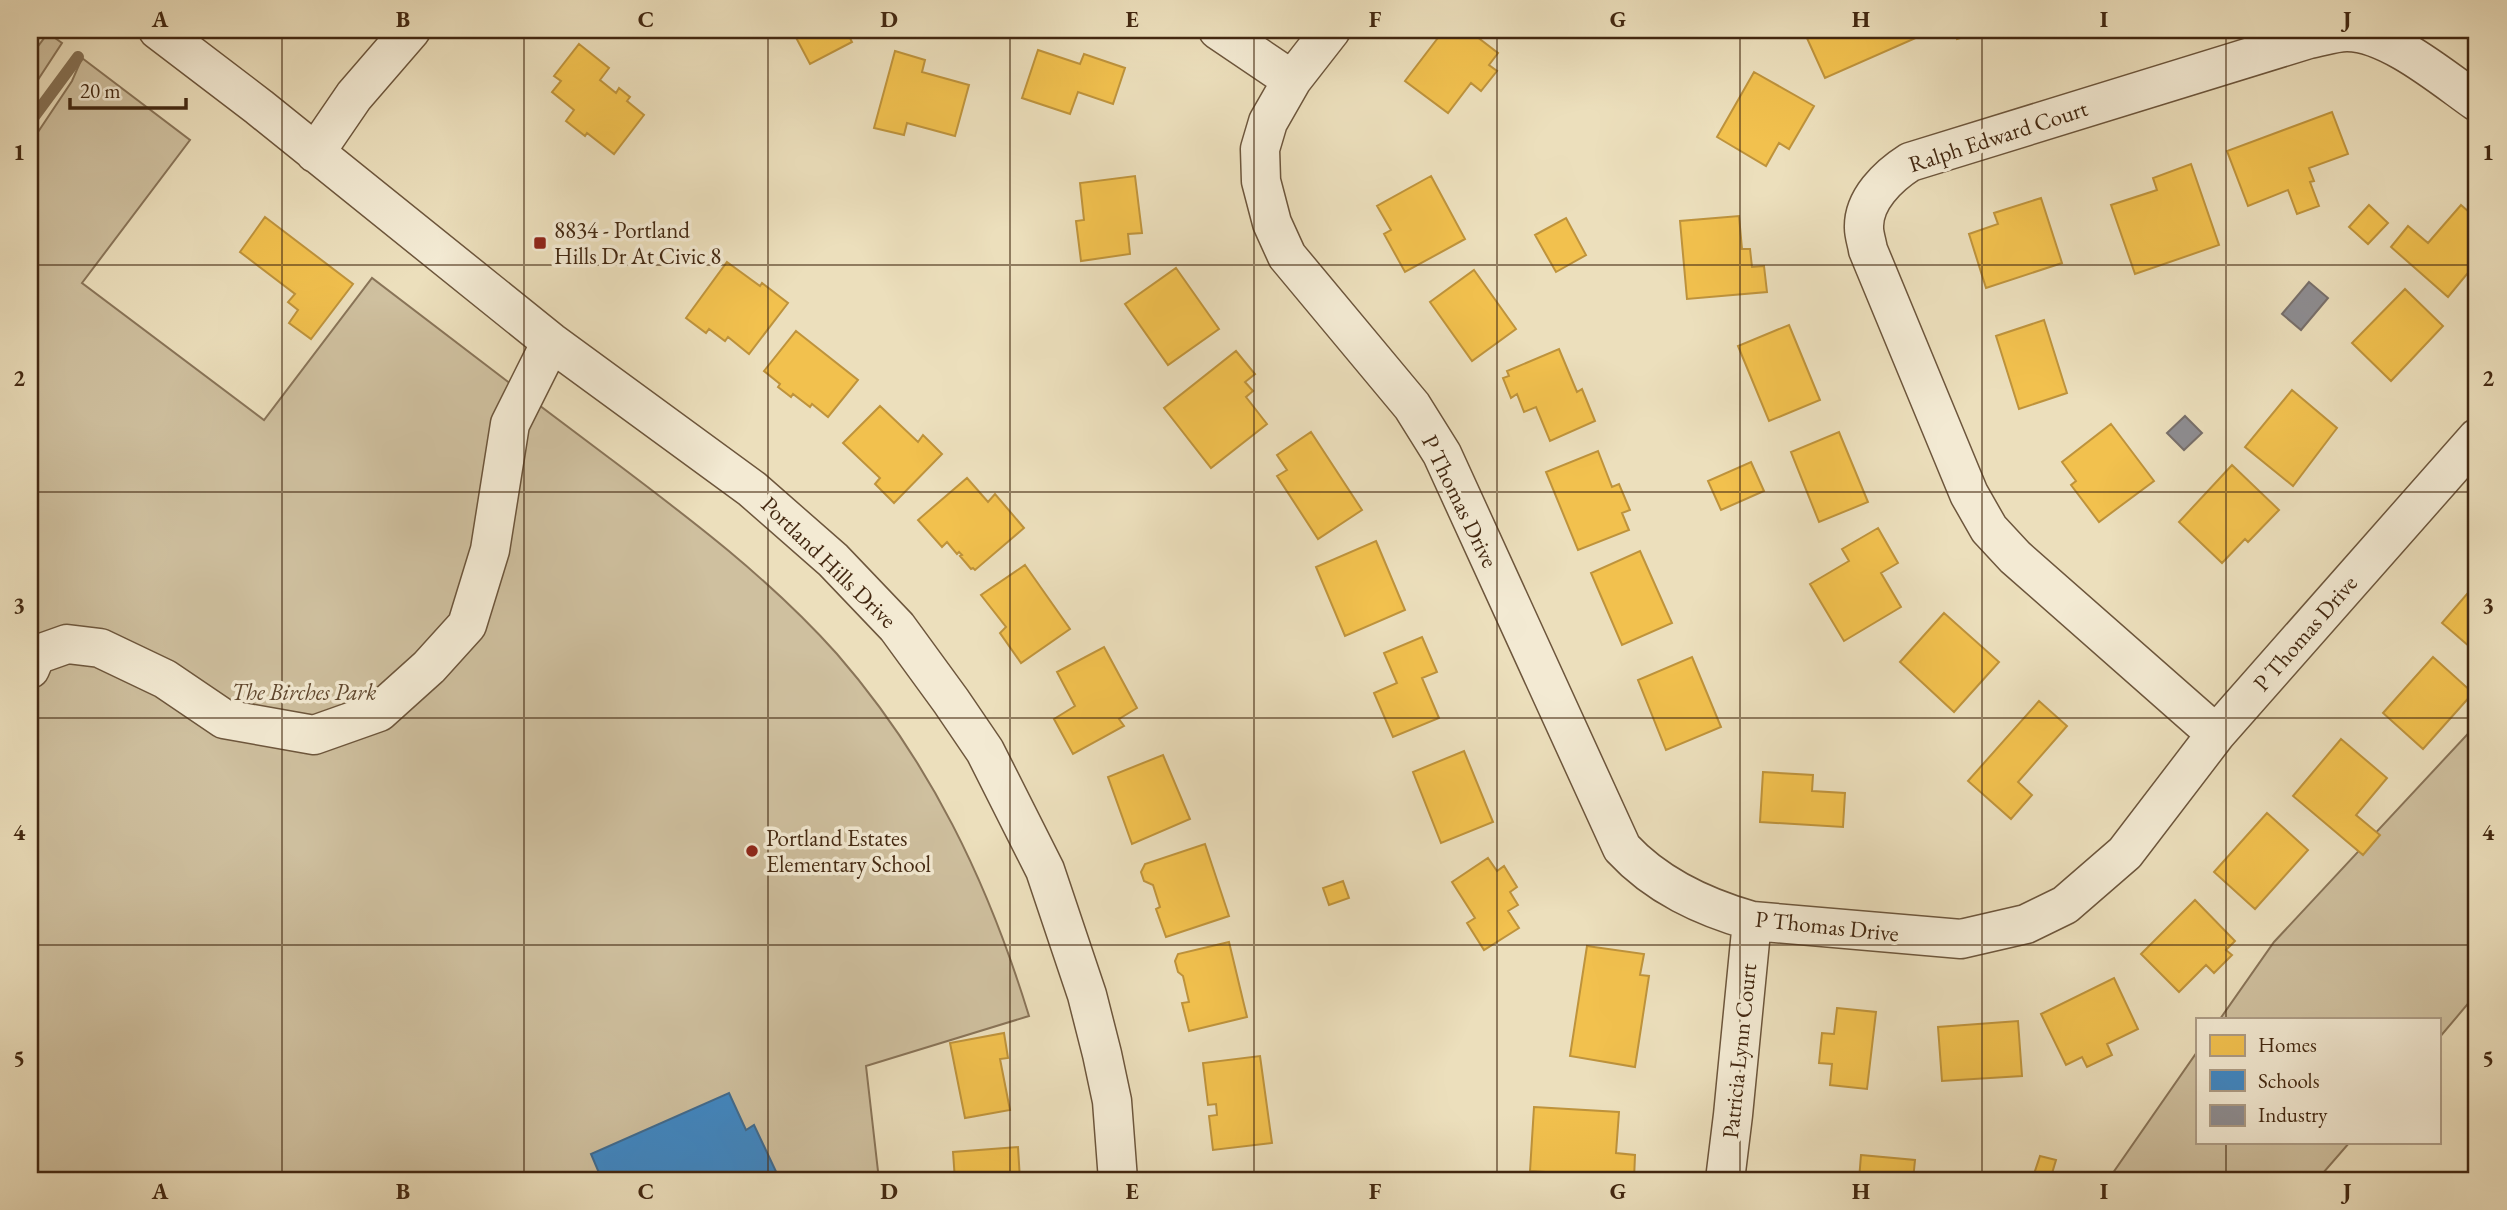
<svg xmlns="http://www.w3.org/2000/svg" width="2507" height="1210" viewBox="0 0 2507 1210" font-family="'EB Garamond',serif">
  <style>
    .green { fill: #cfc09f; stroke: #897458; stroke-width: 2 }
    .homes { fill: #f2c14e; stroke: #be933c; stroke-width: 2 }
    .schools { fill: #3f88c5; stroke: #406b8f; stroke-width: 2 }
    .industry { fill: #8d8d92; stroke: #776f6b; stroke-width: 2 }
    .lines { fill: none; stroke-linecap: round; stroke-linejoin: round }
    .stream { stroke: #867155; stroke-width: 12 }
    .minor-casing { stroke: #6d563c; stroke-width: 41 }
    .minor { stroke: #f3ead3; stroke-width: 38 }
    .grid { fill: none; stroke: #432811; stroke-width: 2; stroke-opacity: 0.55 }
    .poi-dot { fill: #8f2418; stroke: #f3ead3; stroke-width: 2.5 }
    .labels { text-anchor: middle; stroke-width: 7; stroke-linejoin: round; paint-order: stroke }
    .street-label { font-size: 23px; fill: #432811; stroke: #f3ead3 }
    .poi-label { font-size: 23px; fill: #432811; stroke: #f3ead3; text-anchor: start }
    .park-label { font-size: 23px; font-style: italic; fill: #5f462d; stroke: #f3ead3 }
    .neatline { fill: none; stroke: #432811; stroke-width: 2.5 }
    .grid-label { font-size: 23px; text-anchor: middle; font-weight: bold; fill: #432811 }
  </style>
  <rect width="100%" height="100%" fill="#ecdfbc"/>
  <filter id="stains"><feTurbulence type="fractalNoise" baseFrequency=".00286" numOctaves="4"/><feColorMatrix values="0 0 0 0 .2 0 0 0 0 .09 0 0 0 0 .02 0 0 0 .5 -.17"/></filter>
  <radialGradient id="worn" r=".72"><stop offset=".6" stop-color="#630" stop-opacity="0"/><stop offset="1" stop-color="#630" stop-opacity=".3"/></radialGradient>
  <path class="green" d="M 48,33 L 62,43 L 30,92 L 30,57 Z
    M 82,58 L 190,140 L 82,283 L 264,420 L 372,278 C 450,338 529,398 608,457 C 689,518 769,578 837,654 C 930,761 988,882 1029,1016 L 866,1066 L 879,1180 L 30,1180 L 30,144 L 72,81 Z
    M 2477,724 L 2477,993 L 2439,1038 L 2439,1019 L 2220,1019 L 2274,942 Z
    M 2197,1052 L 2197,1142 L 2350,1142 L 2317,1180 L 2108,1180 Z"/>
  <path class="homes" d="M 792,30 L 846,30 L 852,42 L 810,64 Z
    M 1444,30 L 1468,30 L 1498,53 L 1489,65 L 1497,71 L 1481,91 L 1471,83 L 1448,113 L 1405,81 Z
    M 1820,30 L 1915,30 L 1918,37 L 1825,78 L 1806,36 Z
    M 1953,30 L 1986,30 L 1957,39 Z
    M 579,44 L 609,68 L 600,80 L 616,93 L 619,88 L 630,97 L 627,101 L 644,115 L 614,154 L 587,133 L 585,136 L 566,121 L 574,110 L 552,92 L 561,81 L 554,76 Z
    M 1038,50 L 1080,64 L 1084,54 L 1125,68 L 1113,104 L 1078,92 L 1070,114 L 1022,98 Z
    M 895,51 L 925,60 L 922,72 L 969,85 L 955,136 L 907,123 L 904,135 L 874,128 Z
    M 1754,72 L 1814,106 L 1789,149 L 1779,143 L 1766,166 L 1717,137 Z
    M 2332,112 L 2348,154 L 2309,168 L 2314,181 L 2310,182 L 2319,206 L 2297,214 L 2288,190 L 2248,206 L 2227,151 Z
    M 2191,164 L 2219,245 L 2135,274 L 2111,205 L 2157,190 L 2153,178 Z
    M 1135,176 L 1142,233 L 1128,234 L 1130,254 L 1081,261 L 1076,221 L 1084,220 L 1080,183 Z
    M 1431,176 L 1465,239 L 1405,272 L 1384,234 L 1391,230 L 1377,206 Z
    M 2041,198 L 2062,263 L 1986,288 L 1969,234 L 1998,224 L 1994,213 Z
    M 2369,205 L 2388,223 L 2368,244 L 2349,227 Z
    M 2461,205 L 2477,219 L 2477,262 L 2448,297 L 2391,247 L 2408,226 L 2428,243 Z
    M 1739,216 L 1742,249 L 1750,249 L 1752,267 L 1764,266 L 1767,292 L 1687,299 L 1680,221 Z
    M 265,217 L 353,284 L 311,339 L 289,323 L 298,310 L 288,302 L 295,294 L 240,252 Z
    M 1566,218 L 1586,255 L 1556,272 L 1535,235 Z
    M 727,262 L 760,286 L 762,283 L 788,303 L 749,354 L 728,337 L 725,341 L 709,329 L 706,333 L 686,318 Z
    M 1176,268 L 1219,329 L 1168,365 L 1125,304 Z
    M 1474,270 L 1516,329 L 1472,361 L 1430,302 Z
    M 2405,289 L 2443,326 L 2391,381 L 2352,343 Z
    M 2044,320 L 2067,393 L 2019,409 L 1996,336 Z
    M 1789,325 L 1820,400 L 1769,421 L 1738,346 Z
    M 796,331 L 858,380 L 828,417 L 812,404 L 810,407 L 793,394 L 791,397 L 778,387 L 780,384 L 764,371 Z
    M 1559,349 L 1577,392 L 1582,389 L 1595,421 L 1550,441 L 1536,407 L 1524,412 L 1517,394 L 1511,398 L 1503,378 L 1509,376 L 1507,371 Z
    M 1236,351 L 1255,374 L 1245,382 L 1253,391 L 1246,397 L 1267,424 L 1211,468 L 1164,408 Z
    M 2292,390 L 2337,428 L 2293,486 L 2245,447 Z
    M 880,406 L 918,442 L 923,435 L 942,454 L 894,503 L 875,484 L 880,478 L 843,443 Z
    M 2111,424 L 2154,481 L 2099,522 L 2071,485 L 2076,481 L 2062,462 Z
    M 1311,432 L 1362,510 L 1318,539 L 1277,476 L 1287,470 L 1277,455 Z
    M 1839,432 L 1868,502 L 1819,522 L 1791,452 Z
    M 1598,451 L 1612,487 L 1619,484 L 1630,510 L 1622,513 L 1629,530 L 1578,550 L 1546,472 Z
    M 1751,462 L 1764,491 L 1721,510 L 1708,481 Z
    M 2232,465 L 2279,510 L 2248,542 L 2245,539 L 2222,563 L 2179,522 Z
    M 967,478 L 988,502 L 995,494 L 1024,528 L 975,570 L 973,568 L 971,569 L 960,556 L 962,555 L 959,552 L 957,554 L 947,542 L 942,547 L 918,520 Z
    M 1878,528 L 1898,563 L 1881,573 L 1901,607 L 1844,641 L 1810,584 L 1849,561 L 1842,549 Z
    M 1376,541 L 1405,610 L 1345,636 L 1316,567 Z
    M 1640,551 L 1672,623 L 1622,645 L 1591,573 Z
    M 1025,565 L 1070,629 L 1021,663 L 1000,633 L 1006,627 L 981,595 Z
    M 2477,572 L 2477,653 L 2442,623 L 2474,586 L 2469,582 Z
    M 1944,613 L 1999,662 L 1954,712 L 1900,662 Z
    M 1422,637 L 1437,672 L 1422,678 L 1439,718 L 1393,737 L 1374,693 L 1397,683 L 1384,653 Z
    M 1104,647 L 1137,708 L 1119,719 L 1124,726 L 1073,754 L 1054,719 L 1075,706 L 1057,672 Z
    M 1692,657 L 1721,727 L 1666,750 L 1638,680 Z
    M 2433,657 L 2473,693 L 2423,749 L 2383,713 Z
    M 2039,701 L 2067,726 L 2018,782 L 2032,795 L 2011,819 L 1968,781 Z
    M 2341,739 L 2387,778 L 2356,815 L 2380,835 L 2363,855 L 2293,796 Z
    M 1464,751 L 1493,822 L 1441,843 L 1413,772 Z
    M 1163,755 L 1190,819 L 1132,844 L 1108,777 Z
    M 1763,772 L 1813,775 L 1812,791 L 1845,793 L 1843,827 L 1760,822 Z
    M 2267,813 L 2308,850 L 2255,909 L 2214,872 Z
    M 1205,844 L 1229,916 L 1166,937 L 1156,909 L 1160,907 L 1153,885 L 1144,881 L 1141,872 L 1145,864 Z
    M 1488,858 L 1497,871 L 1504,866 L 1517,887 L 1510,892 L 1518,905 L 1508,911 L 1519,928 L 1484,950 L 1467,923 L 1475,918 L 1452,882 Z
    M 1343,881 L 1349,898 L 1329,905 L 1323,888 Z
    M 2195,900 L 2235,941 L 2226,950 L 2232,955 L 2214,973 L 2206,965 L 2179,992 L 2141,954 Z
    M 1229,942 L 1247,1017 L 1189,1031 L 1182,1003 L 1189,1002 L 1183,976 L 1178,972 L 1175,961 L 1178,954 Z
    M 1587,946 L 1644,954 L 1640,975 L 1649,976 L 1635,1067 L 1570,1056 Z
    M 2114,978 L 2138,1029 L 2107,1044 L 2112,1055 L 2087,1067 L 2082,1057 L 2066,1065 L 2041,1014 Z
    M 1837,1008 L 1876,1012 L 1867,1089 L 1830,1085 L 1832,1064 L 1819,1063 L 1822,1033 L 1834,1034 Z
    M 2018,1021 L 2022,1076 L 1942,1081 L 1938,1027 Z
    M 1004,1033 L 1008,1058 L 1000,1059 L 1010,1110 L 965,1118 L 950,1043 Z
    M 1260,1056 L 1272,1143 L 1213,1150 L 1209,1116 L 1217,1115 L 1216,1104 L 1208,1105 L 1203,1063 Z
    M 1534,1107 L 1619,1112 L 1616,1153 L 1635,1155 L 1634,1180 L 1591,1180 L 1591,1175 L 1530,1171 Z
    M 1018,1147 L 1020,1180 L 955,1180 L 953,1152 Z
    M 1861,1155 L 1915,1160 L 1913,1180 L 1859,1180 Z
    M 2040,1156 L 2056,1160 L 2050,1180 L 2032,1180 Z
    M 1289,1174 L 1289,1180 L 1211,1180 L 1211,1176 Z"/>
  <path class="schools" d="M 729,1093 L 746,1130 L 754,1125 L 780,1180 L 602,1180 L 591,1154 Z"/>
  <path class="industry" d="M 2309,282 L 2328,298 L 2301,330 L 2282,314 Z
    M 2185,416 L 2202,433 L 2184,450 L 2167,433 Z"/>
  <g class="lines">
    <path class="stream" d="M 30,122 L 78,57"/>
    <defs>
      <path id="minor" d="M 158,30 L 259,107 L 551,342 L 752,489 L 833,560 L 897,627 L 951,701 L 985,751 L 1045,870 L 1087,995 L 1102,1054 L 1112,1101 L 1118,1180
        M 1218,30 L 1292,80
        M 1331,30 L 1292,80 L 1268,122 L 1260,149 L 1261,181 L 1272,223 L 1287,256 L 1412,406 L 1442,454 L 1622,848 C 1657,886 1703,907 1752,921 L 1961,939 L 2026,924 L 2065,905 L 2125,853 L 2216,734 L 2477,438
        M 315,153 L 354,96 L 411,30
        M 30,669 L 36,655 L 67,644 L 100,648 L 165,679 L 224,719 L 314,735 L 379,712 L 429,667 L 467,625 L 490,550 L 510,424 L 551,342
        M 2216,734 L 2015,557 L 1989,529 L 1969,494 L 1868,250 C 1867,243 1864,235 1864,228 C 1863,200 1888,176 1910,162 L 2309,39 C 2321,37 2335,32 2347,32 C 2389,32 2444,79 2477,102
        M 1725,1180 L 1733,1115 L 1752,921"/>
    </defs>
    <use href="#minor" class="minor-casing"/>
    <use href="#minor" class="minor"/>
  </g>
  <path class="grid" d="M 282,30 L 282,1180M 524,30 L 524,1180M 768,30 L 768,1180M 1010,30 L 1010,1180M 1254,30 L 1254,1180M 1497,30 L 1497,1180M 1740,30 L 1740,1180M 1982,30 L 1982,1180M 2226,30 L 2226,1019M 30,265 L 2477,265M 30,492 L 2477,492M 30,718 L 2477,718M 30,945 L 2477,945M 2226,1142 L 2226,1180"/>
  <g class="poi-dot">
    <rect x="533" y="236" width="14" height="14" rx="3.5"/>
    <circle cx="752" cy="851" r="7"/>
  </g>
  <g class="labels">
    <g class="street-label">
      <text transform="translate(1998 136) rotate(-18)" y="8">Ralph Edward Court</text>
      <text transform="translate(1460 501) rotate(64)" y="8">P Thomas Drive</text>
      <text transform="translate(829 562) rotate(44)" y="8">Portland Hills Drive</text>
      <text transform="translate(2305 633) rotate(-49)" y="8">P Thomas Drive</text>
      <text transform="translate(1827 926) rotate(6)" y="8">P Thomas Drive</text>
      <text transform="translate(1739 1051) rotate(-84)" y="8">Patricia Lynn Court</text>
    </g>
    <g class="poi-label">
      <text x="554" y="238">8834 - Portland<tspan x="554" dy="26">Hills Dr At Civic 8</tspan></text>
      <text x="766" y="846">Portland Estates<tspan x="766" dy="26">Elementary School</tspan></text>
    </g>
    <g class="park-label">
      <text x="304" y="700">The Birches Park</text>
    </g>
  </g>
  <rect width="2507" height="1210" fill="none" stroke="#ecdfbc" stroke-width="77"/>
  <rect x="2196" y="1018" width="245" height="126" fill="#f3ead3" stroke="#ad9c85" stroke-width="2"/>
  <rect x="2210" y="1035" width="35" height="21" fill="#f2c14e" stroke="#ad9c85" stroke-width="2"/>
  <text x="2258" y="1052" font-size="21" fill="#432811">Homes</text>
  <rect x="2210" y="1070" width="35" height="21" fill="#3f88c5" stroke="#ad9c85" stroke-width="2"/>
  <text x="2258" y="1088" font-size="21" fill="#432811">Schools</text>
  <rect x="2210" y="1105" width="35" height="21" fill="#8d8d92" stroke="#ad9c85" stroke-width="2"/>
  <text x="2258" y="1122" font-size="21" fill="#432811">Industry</text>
  <path d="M70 98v10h116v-10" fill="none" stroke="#432811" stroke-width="3.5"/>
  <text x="80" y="98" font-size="21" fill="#432811" stroke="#f3ead3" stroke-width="5" paint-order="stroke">20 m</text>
  <rect x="38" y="38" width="2430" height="1134" class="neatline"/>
  <g class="grid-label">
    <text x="160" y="27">A</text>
    <text x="403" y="27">B</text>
    <text x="646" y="27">C</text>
    <text x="889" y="27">D</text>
    <text x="1132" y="27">E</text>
    <text x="1375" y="27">F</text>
    <text x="1618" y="27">G</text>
    <text x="1861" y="27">H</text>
    <text x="2104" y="27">I</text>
    <text x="2347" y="27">J</text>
    <text x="19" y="160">1</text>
    <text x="2488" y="160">1</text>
    <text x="19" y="386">2</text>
    <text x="2488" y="386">2</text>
    <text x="19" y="613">3</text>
    <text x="2488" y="613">3</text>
    <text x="19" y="840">4</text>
    <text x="2488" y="840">4</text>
    <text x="19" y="1066">5</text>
    <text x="2488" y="1066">5</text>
    <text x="160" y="1199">A</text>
    <text x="403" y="1199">B</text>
    <text x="646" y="1199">C</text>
    <text x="889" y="1199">D</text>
    <text x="1132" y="1199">E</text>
    <text x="1375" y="1199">F</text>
    <text x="1618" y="1199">G</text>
    <text x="1861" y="1199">H</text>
    <text x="2104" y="1199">I</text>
    <text x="2347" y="1199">J</text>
  </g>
  <rect width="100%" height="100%" filter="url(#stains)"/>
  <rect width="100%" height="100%" fill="url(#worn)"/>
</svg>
